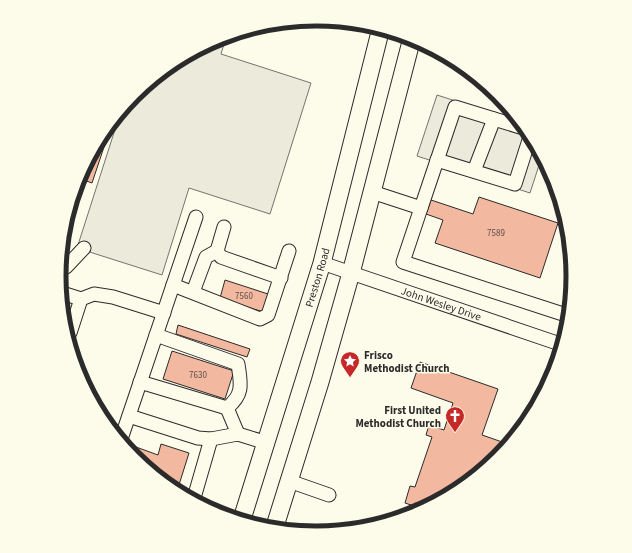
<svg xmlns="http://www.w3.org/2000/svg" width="632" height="553" viewBox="0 0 632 553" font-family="'Source Sans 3',sans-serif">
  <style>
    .parking { fill: #eceadb; stroke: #74746e }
    .building { fill: #f2b8a0; stroke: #2b2b2b }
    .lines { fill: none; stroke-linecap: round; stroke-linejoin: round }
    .minor-casing { stroke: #2b2b2b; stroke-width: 15 }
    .major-casing { stroke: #2b2b2b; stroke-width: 19 }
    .minor { stroke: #fdfbea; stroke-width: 13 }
    .major { stroke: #fdfbea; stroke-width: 17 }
    .labels { text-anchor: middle; stroke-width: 3; stroke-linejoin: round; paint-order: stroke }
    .number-label { font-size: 9px; fill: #5d4e48 }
    .street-label { font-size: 11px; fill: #2b2b2b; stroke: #fdfbea }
    .poi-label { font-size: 11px; font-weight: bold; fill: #2b2b2b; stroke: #fdfbea; text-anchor: start }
    .rim { fill: none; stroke: #2b2b2b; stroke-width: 5 }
  </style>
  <rect width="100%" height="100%" fill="#fdfbea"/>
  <path class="parking" d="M 226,37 L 221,54 L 311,83 L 270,214 L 189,188 L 162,275 L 77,248 L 119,117 L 134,94 L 218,39 Z
    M 437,95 L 515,120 L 541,159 L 530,193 L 417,156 Z"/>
  <path class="building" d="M 109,132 L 92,183 L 78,178 Z
    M 479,197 L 558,223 L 540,278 L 435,243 L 443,220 L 426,214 L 431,200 L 473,214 Z
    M 225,280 L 268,294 L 263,312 L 220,298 Z
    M 178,325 L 250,349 L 247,357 L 176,334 Z
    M 172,351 L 234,371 L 225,399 L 163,379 Z
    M 420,362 L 498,389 L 482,435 L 508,444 L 498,459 L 426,507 L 415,503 L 414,506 L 405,503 L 410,486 L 415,487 L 432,437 L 426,435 L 429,425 L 444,430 L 453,403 L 411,388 Z
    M 161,444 L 189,453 L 178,488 L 132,456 L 136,447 L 158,455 Z"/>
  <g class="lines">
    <defs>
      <g id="minor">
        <path d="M 437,160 L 515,184 L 529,140"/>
        <path d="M 474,171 L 494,119"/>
        <path d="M 372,192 L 421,208 L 403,262 L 566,315"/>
        <path d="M 421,208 L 455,107 L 520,127"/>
        <path d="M 224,227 L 217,251 L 221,257 L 281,278"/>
        <path id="s1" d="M 322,263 L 560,344"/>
        <path d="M 61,266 L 66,267 L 84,248"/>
        <path d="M 173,285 L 260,319 L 268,315 L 289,251"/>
        <path d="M 193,292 L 206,257 L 217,251"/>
        <path d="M 62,293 L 81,299 L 70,333"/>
        <path d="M 81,299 L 94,294 L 113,297 L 164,313"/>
        <path d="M 140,382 L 227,408 C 244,394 241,384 238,364 L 156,335"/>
        <path d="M 227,408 L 238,434"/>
        <path d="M 129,416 L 198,438 L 211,439 L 238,434 L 267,443"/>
        <path d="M 121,439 L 196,217"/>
        <path d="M 289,481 L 329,495"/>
        <path d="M 194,498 L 211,439"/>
      </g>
      <g id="major">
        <path id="s2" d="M 242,519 L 322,263 L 380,32"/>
        <path d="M 275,526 L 320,382 L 351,273 L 412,38"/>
      </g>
    </defs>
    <use href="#minor" class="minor-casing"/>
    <use href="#major" class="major-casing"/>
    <use href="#minor" class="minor"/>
    <use href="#major" class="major"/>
  </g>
  <defs>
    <symbol id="sight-pin" viewBox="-11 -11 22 30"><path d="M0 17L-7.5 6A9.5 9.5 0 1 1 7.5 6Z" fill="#c62828" stroke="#fdfbea"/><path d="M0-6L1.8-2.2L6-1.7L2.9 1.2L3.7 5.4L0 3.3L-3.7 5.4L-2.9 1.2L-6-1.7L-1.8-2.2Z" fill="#fff"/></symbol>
    <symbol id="church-pin" viewBox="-11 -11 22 30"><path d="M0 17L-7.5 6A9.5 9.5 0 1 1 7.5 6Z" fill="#c62828" stroke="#fdfbea"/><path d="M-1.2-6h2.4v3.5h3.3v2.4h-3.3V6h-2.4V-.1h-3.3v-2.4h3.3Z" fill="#fff"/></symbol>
  </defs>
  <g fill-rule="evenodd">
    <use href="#sight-pin" x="339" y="350" width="22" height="30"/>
    <use href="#church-pin" x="444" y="405" width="22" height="30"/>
  </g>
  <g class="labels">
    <g class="number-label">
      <text x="496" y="236">7589</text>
      <text x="244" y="299">7560</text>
      <text x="198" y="378">7630</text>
    </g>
    <g class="street-label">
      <text dy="4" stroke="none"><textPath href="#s2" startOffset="253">Preston Road</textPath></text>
      <text dy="4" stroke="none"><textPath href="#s1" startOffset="126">John Wesley Drive</textPath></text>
    </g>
    <g class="poi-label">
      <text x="364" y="359">Frisco<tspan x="364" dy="13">Methodist Church</tspan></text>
      <text x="441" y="414" text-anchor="end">First United<tspan x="441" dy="13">Methodist Church</tspan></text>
    </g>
  </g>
  <path d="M0 0H632V553H0ZM66 276a250 250 0 1 1 500 0a250 250 0 1 1-500 0Z" fill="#fdfbea" fill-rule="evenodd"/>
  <path class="rim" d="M66 276a250 250 0 1 1 500 0a250 250 0 1 1-500 0Z"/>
</svg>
